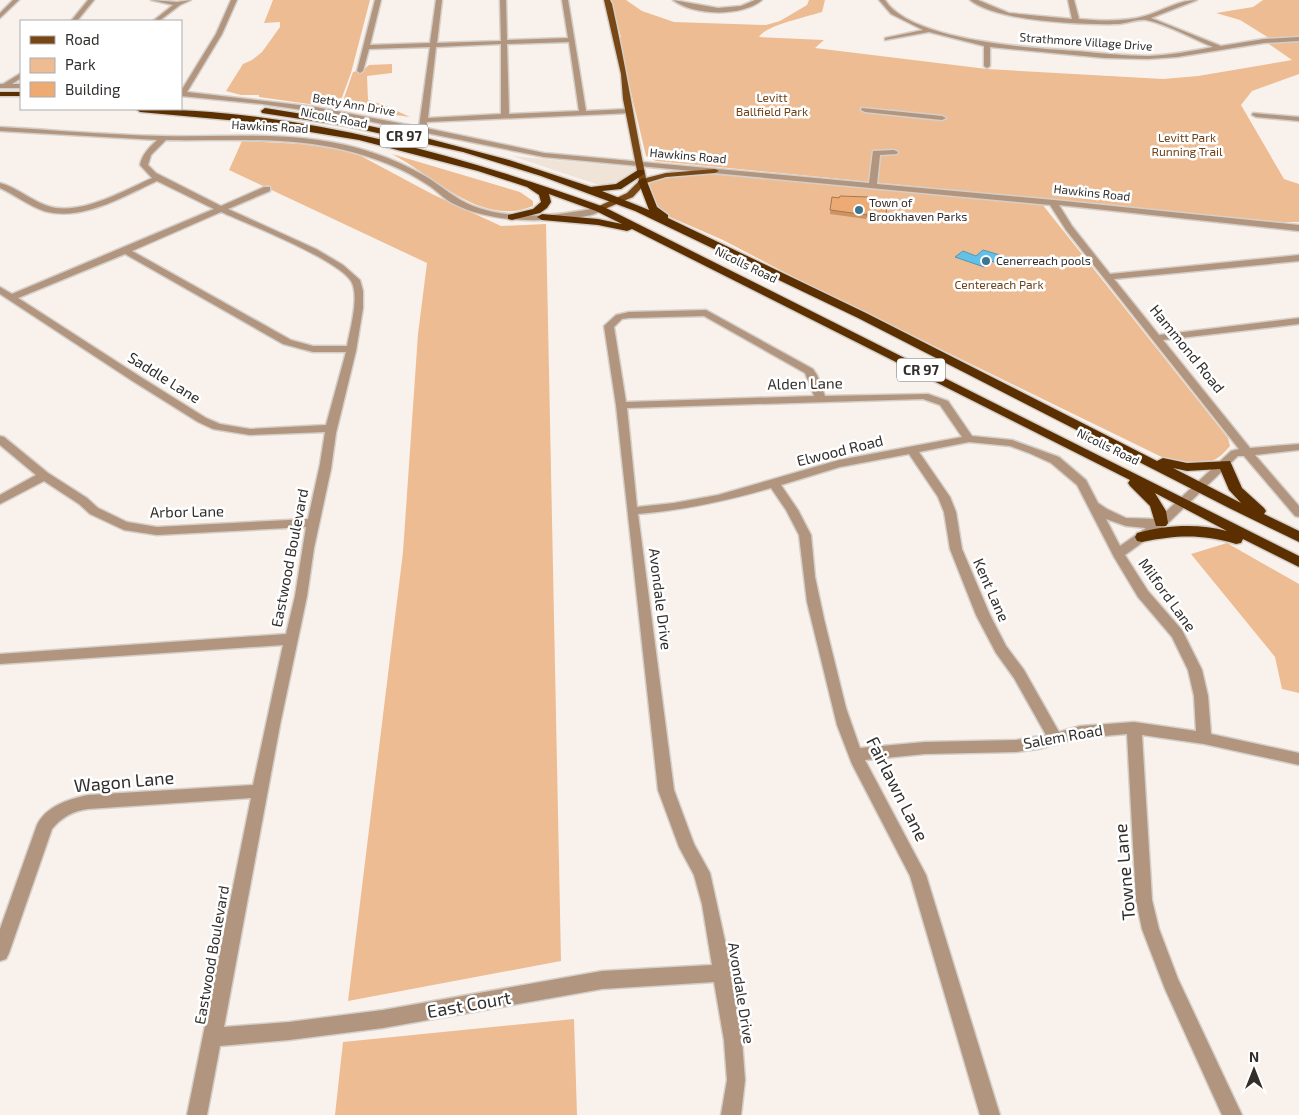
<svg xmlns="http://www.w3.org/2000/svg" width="1299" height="1115" viewBox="0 0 1299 1115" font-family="'Exo 2',sans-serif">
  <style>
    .built { fill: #f0e3d8 }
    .green { fill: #eebc93 }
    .water { fill: #62c1e9; stroke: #5395b0 }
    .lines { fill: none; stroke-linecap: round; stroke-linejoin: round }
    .minor-casing { stroke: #d5cfc9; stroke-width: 3 }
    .major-casing { stroke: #d5cfc9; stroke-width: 3 }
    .highway-casing { stroke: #d5cfc9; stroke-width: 3 }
    .minor { fill: #b2957e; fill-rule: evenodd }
    .major { fill: #784716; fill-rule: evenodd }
    .highway { fill: #5b2f00; fill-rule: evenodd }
    .wall { fill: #cc9363 }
    .building { fill: #edab73; stroke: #a67850 }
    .poi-dot { fill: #3c758f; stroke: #fff; stroke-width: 2 }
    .labels { text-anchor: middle; stroke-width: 5; stroke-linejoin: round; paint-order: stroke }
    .far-street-label { font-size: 12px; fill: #312e2c; stroke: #fff }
    .far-park-label { font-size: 12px; fill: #6f431a; stroke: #fff }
    .far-poi-label { font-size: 12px; fill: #312e2c; stroke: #fff; text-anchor: start }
    .shield { fill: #fff; stroke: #6f6d6b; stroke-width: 1 }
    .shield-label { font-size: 14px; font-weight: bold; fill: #312e2c }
    .street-label { font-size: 15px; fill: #312e2c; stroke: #fff }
    .near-street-label { font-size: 18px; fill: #312e2c; stroke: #fff }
  </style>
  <rect width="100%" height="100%" fill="#f9f2ec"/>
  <path class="built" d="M 512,156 L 639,168 L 640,172 L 608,188 Z"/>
  <path class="green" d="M 273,0 L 370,0 L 351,73 L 338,108 L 259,97 L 259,95 L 241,95 L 226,91 L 243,64 L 252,60 L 262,52 L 280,27 L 280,22 L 264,23 Z
    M 610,0 L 626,0 L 642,11 L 674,22 L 766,25 L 780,21 L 807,5 L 809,0 L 825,0 L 822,12 C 807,17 766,25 759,37 L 824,40 L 815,48 L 987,69 L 1163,79 L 1198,76 L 1292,60 L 1266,42 L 1299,40 L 1299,74 L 1252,91 L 1241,105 L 1284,179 L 1299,184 L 1299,222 L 1280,222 L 656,161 L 646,156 L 618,38 L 621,37 Z
    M 1263,0 L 1299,0 L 1299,38 L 1269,38 L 1240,20 L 1216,13 L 1253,7 Z
    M 392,64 L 392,73 L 367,76 L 368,100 L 384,105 L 410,117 L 346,108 L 343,101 L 353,72 L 363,70 L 369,65 Z
    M 242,141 L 301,144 L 338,149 L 361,156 L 432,194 L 501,226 L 546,224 L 561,961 L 348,1001 L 403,552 L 418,334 L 427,263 L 229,170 Z
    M 392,154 L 520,192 L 533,201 L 533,206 C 482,228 434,176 392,154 Z
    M 674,170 L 1042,204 L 1228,438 L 1230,446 C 1213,468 1197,464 1172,462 L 807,284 L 723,240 L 663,214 L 656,208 L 647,186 L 649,179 Z
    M 1227,543 L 1299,584 L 1299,693 L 1282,689 L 1275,657 L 1191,554 Z
    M 574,1019 L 577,1115 L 335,1115 L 343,1042 Z"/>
  <path class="water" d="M 983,250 L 1013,259 L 1005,266 L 991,261 L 984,267 L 955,257 L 963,251 L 976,256 Z"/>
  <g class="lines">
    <defs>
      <path id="minor" d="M 13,0 L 19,0 L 0,18 L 0,13 Z
        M 88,0 L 94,0 L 77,21 L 71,21 Z
        M 151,0 L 177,2 L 191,0 L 180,5 L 159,21 L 153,21 L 173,5 Z
        M 231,0 L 237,0 L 222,34 L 187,92 L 316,107 L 419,127 L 430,47 L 369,49 L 363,71 L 360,73 L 357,71 L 375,0 L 381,0 L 370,45 L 430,43 L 436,0 L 442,0 L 437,43 L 501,41 L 500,0 L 506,0 L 507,40 L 568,38 L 562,0 L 568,0 L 586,111 L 628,109 L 632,111 L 631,113 L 427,122 L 426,128 L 544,153 L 869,183 L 873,151 L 894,150 L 898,152 L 897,154 L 880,155 L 877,184 L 1054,200 L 1299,225 L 1299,231 L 1059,205 L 1072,226 L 1110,274 L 1299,255 L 1299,261 L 1114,279 L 1159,335 L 1299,318 L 1299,324 L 1163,340 L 1250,448 L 1299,444 L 1299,450 L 1255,455 L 1299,506 L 1299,517 L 1295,516 L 1244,456 L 1238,456 L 1165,526 L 1125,555 L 1148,591 L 1182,630 L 1202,670 L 1208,696 L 1211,734 L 1299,753 L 1299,765 L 1204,744 L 1142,735 L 1152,900 L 1159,929 L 1178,979 L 1242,1115 L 1222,1115 L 1165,989 L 1142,929 L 1136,900 L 1127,734 L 1080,738 L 1038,749 L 1016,752 L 925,754 L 865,760 L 926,875 L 1000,1115 L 980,1115 L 910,876 L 852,764 L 837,725 L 807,602 L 799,535 L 786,510 L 771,488 C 726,501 685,510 638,514 L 674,790 L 694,844 L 710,873 L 732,973 L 742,1040 L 745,1080 L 741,1115 L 721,1115 L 727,1080 L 724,1040 L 714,982 L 602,989 L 383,1028 L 289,1040 L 220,1046 L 207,1115 L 187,1115 L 251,798 L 88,809 C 73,811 62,817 52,829 L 9,953 L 6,959 L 0,961 L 0,929 L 37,825 C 46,806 69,799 88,795 L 253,785 L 283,645 L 0,664 L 0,654 L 286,634 L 295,596 L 306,527 L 157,535 L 124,530 L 90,514 L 79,504 L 44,481 L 0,504 L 0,495 L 36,475 L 0,445 L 0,436 L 4,437 L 48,473 L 87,498 L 98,508 L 127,522 L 157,527 L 308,519 L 320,464 L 325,432 L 250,435 L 213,429 L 198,422 L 131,380 L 0,294 L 0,287 L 12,294 L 214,209 L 157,181 C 124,196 82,222 44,211 C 29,206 15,195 0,188 L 0,183 C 16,187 29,199 45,205 C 77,218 123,191 152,178 L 140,165 C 142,154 150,147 157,140 L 0,131 L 0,127 C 54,130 108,135 163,136 C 214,137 266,133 318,140 C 355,145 392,157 425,176 C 442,186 455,199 473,206 C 513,221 559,216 600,207 L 604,209 C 594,217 573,218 560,219 C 524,222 485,220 452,203 C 443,198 436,190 428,185 C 403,168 373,157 344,150 C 286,136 225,141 166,140 L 151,155 L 148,165 L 156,173 L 221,206 L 264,187 L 270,187 L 270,191 L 228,209 L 316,249 L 343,265 L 360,280 L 363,291 L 363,308 L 356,351 L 336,433 L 331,469 L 314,548 L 307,596 L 280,725 L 224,1027 L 289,1022 L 383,1010 L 602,971 L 712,965 L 702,904 L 694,875 L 679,847 L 658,790 L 616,405 L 604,326 L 616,315 L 629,312 L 706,310 L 813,369 L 817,375 L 825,396 L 928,394 L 948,401 L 972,436 L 1012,440 L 1059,457 L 1086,480 L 1098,503 L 1107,509 L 1126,518 L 1158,519 L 1231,451 L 1239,449 L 1066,230 L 1050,205 L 544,157 L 343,116 L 262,104 L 181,96 L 181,91 L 216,34 ZM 569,42 L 579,111 L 509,114 L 507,44 ZM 501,44 L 501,114 L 428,118 L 436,47 ZM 221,212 C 248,224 337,259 351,281 C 360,295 350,330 347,346 L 313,346 L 291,340 L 132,251 ZM 125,254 L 283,344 L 313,352 L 346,352 L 326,425 L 250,429 L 220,424 L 206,418 L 139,376 L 18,298 ZM 704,316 L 805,373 L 814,396 L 626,402 L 614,327 L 622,319 L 629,318 ZM 923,399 L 940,405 L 962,437 L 839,460 L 718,495 L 674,503 L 637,507 L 627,408 ZM 969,442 L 1010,446 L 1029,453 L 1051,463 L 1077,485 L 1114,557 L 1138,597 L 1172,637 L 1188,670 L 1194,696 L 1196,731 L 1134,722 L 1080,726 L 1059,732 L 1024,670 L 1006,646 L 990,615 L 962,549 L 956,512 L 950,497 L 919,452 ZM 909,454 L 938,497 L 944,512 L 950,549 L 976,615 L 996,653 L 1014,678 L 1046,735 L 1016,740 L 925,742 L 860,748 L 846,708 L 824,619 L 815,577 L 811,535 L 798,510 L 781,485 L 840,467 ZM 1106,519 L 1126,526 L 1146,528 L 1120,546 Z
        M 673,0 L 718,8 L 741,6 L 755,0 L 762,0 C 743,17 693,16 673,0 Z
        M 879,0 L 885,0 C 911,41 1031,48 1076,51 C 1100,53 1125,56 1149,56 C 1171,55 1192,51 1213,47 C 1193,39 1167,24 1146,20 C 1138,19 1128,23 1119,24 C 1083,25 998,22 970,0 L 978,0 L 1009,13 L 1072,19 L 1068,0 L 1074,0 L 1079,19 C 1100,21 1124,22 1145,16 C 1162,11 1179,0 1197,0 L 1151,18 L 1221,46 L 1264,39 L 1299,37 L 1299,41 L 1264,43 L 1177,57 L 1148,59 L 1105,58 L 990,47 L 990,66 L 987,68 L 984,66 L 984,46 L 929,32 L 885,40 L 885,38 L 923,30 L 891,14 Z
        M 21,73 L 21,78 L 12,84 L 21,84 L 21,88 L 0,88 L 0,84 L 3,84 Z
        M 862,108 L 942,116 L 946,118 L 942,120 L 865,112 L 861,110 Z
        M 1253,113 L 1299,117 L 1299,121 L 1256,117 L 1252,115 Z"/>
      <path id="major" d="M 604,0 L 610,0 L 612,4 C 625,62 634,120 646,178 L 666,173 L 715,169 L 719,171 L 715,173 L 666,177 L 646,183 L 633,197 L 600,211 L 597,211 L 597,207 L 627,193 L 639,181 L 623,99 L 621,74 Z"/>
      <path id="highway" d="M 0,92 L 21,92 L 21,96 L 0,96 Z
        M 265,108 L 346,121 L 426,138 L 509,160 L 591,187 L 616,184 L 638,170 L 644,170 L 644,174 L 621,189 L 602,191 L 649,210 L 638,181 L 643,178 L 646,179 L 657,207 L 668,215 L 668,218 L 866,313 L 1157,461 L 1163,458 L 1187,463 L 1230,461 L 1242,488 L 1264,508 L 1266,511 L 1264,514 L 1299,531 L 1299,542 L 1231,509 L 858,318 L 635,211 L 541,176 L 463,152 L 346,126 L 262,113 L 261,111 ZM 1173,468 L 1187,471 L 1220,469 L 1229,490 L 1241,503 Z
        M 136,109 C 296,109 454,153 604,207 L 1299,556 L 1299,567 L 1243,539 L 1241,543 L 1236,544 C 1201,534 1178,535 1142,542 L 1137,541 L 1135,537 L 1137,533 C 1166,525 1198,523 1227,531 L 1155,493 L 1166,511 L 1168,523 L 1166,526 L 1156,526 L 1150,506 L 1130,486 L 1128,483 L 1130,480 L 632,229 L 627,231 L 598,225 L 542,220 L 537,217 L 542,214 L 598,219 L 622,224 L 596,211 L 549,194 L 551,202 L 547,208 L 540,213 L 512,220 L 508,219 L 508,215 L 533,209 L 541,202 L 539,195 L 527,187 L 478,171 L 359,140 L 250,122 L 140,112 Z"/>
    </defs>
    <use href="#minor" class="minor-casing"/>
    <use href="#major" class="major-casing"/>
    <use href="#highway" class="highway-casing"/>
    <use href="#minor" class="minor"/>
    <use href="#major" class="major"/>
    <use href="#highway" class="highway"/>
  </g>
  <path class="wall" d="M 832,197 L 887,203 L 885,219 L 867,217 L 866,219 L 830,214 Z"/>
  <path class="building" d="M 840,196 L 868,197 L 870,201 L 887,203 L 886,215 L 867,213 L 867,215 L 830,210 L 832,197 L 839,198 Z"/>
  <g class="poi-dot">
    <circle cx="859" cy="210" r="5"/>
    <circle cx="986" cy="261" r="5"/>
  </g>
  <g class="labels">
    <g class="far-street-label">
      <text transform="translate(1086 42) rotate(4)" y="4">Strathmore Village Drive</text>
      <text transform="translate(354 105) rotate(10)" y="4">Betty Ann Drive</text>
      <text transform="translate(334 118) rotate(11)" y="4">Nicolls Road</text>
      <text transform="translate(270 127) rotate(3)" y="4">Hawkins Road</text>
      <text transform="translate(688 156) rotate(5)" y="4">Hawkins Road</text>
      <text transform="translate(1092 193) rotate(6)" y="4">Hawkins Road</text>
      <text transform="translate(746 265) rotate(26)" y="4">Nicolls Road</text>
      <text transform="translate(1108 447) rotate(26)" y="4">Nicolls Road</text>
    </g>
    <g class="far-park-label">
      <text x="772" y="102">Levitt<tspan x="772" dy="14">Ballfield Park</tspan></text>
      <text x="1187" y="142">Levitt Park<tspan x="1187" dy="14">Running Trail</tspan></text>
      <text x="999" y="289">Centereach Park</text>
    </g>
    <g class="far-poi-label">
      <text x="869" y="207">Town of<tspan x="869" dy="14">Brookhaven Parks</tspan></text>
      <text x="996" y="265">Cenerreach pools</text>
    </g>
    <g class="shield">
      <rect x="380" y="124.5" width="48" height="23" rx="4"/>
      <rect x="897" y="358.5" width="48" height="23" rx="4"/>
    </g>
    <g class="shield-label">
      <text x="404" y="141">CR 97</text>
      <text x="921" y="375">CR 97</text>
    </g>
    <g class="street-label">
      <text transform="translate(1187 349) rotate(51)" y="5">Hammond Road</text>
      <text transform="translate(164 378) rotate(32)" y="5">Saddle Lane</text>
      <text transform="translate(805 384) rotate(-1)" y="5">Alden Lane</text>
      <text transform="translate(840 451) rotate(-14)" y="5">Elwood Road</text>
      <text transform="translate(187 512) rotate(-1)" y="5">Arbor Lane</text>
      <text transform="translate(290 558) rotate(-79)" y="5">Eastwood Boulevard</text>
      <text transform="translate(991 590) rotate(66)" y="5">Kent Lane</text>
      <text transform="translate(1167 595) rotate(54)" y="5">Milford Lane</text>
      <text transform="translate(660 599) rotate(83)" y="5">Avondale Drive</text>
      <text transform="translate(1063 737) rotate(-10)" y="5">Salem Road</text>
      <text transform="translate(212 955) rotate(-80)" y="5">Eastwood Boulevard</text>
      <text transform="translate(741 993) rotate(81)" y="5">Avondale Drive</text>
    </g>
    <g class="near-street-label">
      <text transform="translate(124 782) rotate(-5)" y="6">Wagon Lane</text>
      <text transform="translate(897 789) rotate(63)" y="6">Fairlawn Lane</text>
      <text transform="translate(1125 872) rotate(-95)" y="6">Towne Lane</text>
      <text transform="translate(469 1005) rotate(-10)" y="6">East Court</text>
    </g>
  </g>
  <rect x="20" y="20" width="162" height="90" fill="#ffffff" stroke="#adabab"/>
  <rect x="30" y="36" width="25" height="8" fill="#784716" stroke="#adabab"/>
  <text x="65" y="45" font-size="15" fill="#312e2c">Road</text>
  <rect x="30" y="58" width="25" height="15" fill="#eebc93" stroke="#adabab"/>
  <text x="65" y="70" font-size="15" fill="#312e2c">Park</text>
  <rect x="30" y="82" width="25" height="15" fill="#edab73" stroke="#adabab"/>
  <text x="65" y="95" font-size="15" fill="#312e2c">Building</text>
  <g transform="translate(1254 1070)" stroke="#ffffff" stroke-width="4" paint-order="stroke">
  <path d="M0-4L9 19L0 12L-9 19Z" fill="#312e2c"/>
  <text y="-8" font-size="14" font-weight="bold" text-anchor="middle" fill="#312e2c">N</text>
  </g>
</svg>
